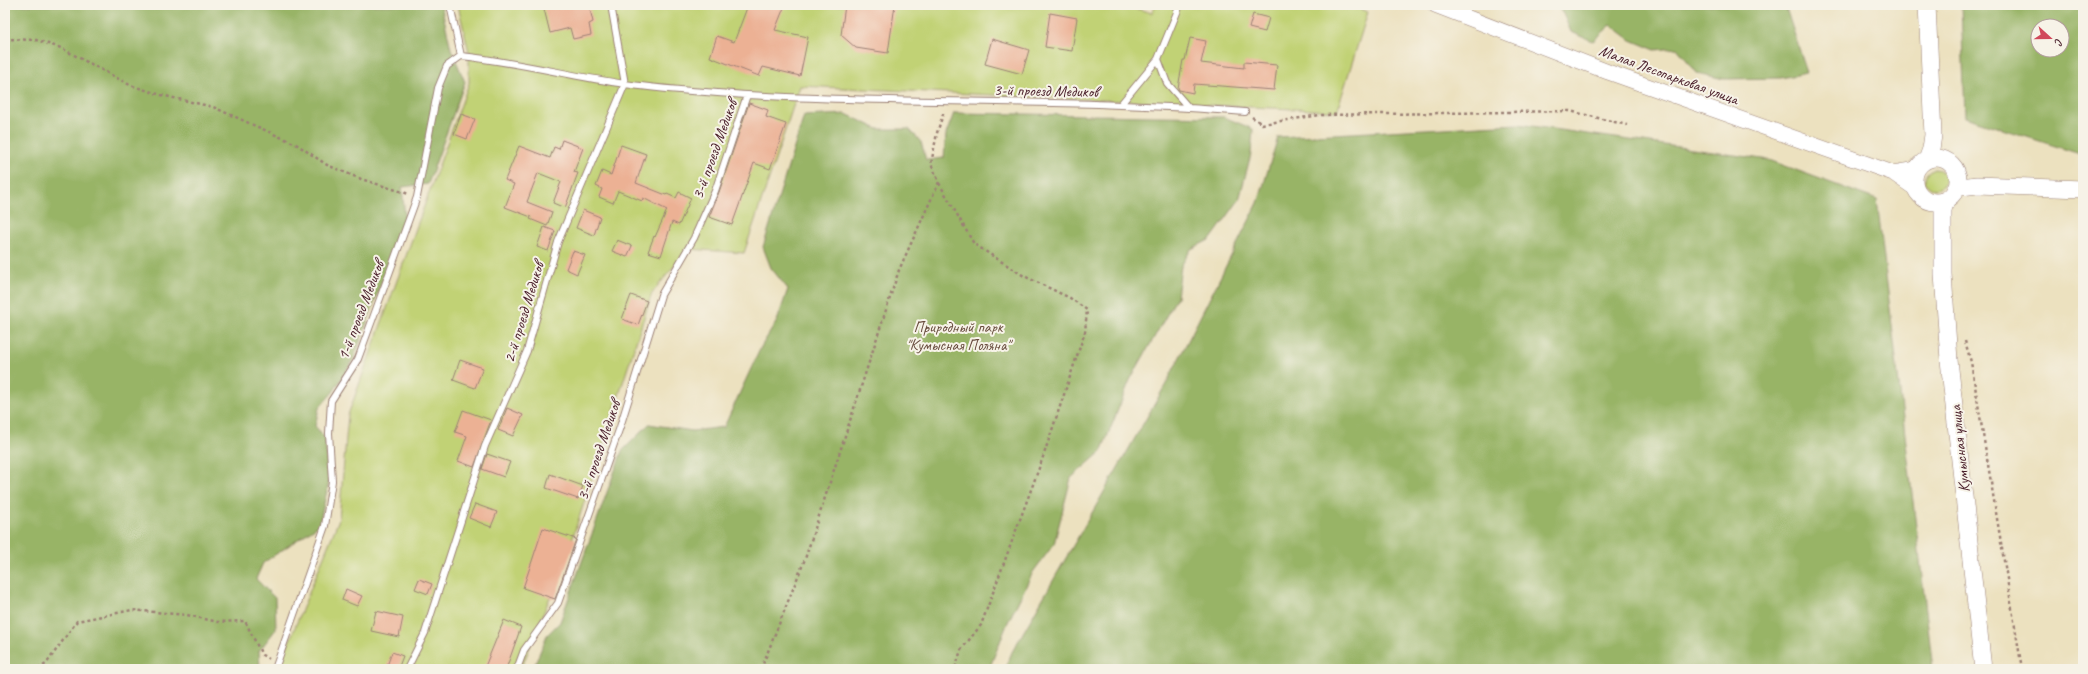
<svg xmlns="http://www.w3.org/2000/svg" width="2088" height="674" viewBox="0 0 2088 674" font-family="Caveat,sans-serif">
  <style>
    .green { fill: #c1d275; stroke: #867850 }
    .forest { fill: #98b466; stroke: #716a48; fill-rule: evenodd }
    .building { fill: #ecb194 }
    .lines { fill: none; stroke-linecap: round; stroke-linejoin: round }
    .service-casing { stroke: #9b8075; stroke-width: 8 }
    .tertiary-casing { stroke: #9b8075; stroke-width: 16 }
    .secondary-casing { stroke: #9b8075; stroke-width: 18 }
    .path { stroke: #9b8075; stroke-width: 2.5; stroke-dasharray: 3 3; stroke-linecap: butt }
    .service { stroke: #fff; stroke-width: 6 }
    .tertiary { stroke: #fff; stroke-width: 15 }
    .secondary { stroke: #fff; stroke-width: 17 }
    .labels { text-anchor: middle; stroke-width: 4; stroke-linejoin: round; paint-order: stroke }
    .street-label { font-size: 16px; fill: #4a1f2b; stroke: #f7f3e8 }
    .park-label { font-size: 16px; fill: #684c3e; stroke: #f7f3e8 }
  </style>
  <rect width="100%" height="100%" fill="#f7f3e8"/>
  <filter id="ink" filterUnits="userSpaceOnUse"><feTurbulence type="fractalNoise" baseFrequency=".025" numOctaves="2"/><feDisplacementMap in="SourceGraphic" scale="8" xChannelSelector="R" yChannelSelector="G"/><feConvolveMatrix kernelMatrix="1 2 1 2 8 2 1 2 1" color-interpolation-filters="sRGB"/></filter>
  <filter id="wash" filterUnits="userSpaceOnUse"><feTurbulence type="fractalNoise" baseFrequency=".012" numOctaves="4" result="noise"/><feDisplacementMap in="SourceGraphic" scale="16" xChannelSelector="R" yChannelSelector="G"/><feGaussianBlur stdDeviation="0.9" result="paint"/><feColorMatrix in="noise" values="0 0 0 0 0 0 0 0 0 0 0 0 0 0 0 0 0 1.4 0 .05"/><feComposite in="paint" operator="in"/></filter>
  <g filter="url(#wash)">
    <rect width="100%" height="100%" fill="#ece1bf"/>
    <path class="green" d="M 458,5 L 1123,5 L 1152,13 L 1156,5 L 1348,5 L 1368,12 L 1337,111 L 800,86 L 744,253 L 688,249 L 652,293 L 567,555 L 521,669 L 278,669 L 339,519 L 348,415 L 469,83 L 469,52 Z
      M1925 179a10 10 0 1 1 20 0a10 10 0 1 1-20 0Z"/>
    <path class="forest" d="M 5,5 L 441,5 L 451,49 L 465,82 L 428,184 L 402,187 L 405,218 L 354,358 L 333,392 L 319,408 L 315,426 L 325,438 L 329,482 L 319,525 L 263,563 L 256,579 L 275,598 L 276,629 L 259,651 L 260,669 L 5,669 Z
      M 1559,5 L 1785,5 L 1807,73 L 1781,78 L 1724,79 L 1697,73 L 1677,48 L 1655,50 L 1631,40 L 1611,25 L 1593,41 L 1571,32 Z
      M 1961,5 L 2083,5 L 2083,155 L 1965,117 ZM 2038,26 L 2062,26 L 2062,50 L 2038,50 Z
      M 954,113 L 1224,117 L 1253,129 L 1251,154 L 1239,200 L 1211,239 L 1191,249 L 1181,266 L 1177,297 L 1130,380 L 1101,452 L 1071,478 L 1054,544 L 1033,572 L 1008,622 L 989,669 L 533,669 L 547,635 L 560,622 L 622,451 L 649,424 L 692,431 L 724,427 L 761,347 L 777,321 L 788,289 L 771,268 L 763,247 L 804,116 L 846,114 L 878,129 L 909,129 L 921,142 L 926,160 L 944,158 L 946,134 Z
      M 1518,124 L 1769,160 L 1877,200 L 1933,669 L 1005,669 L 1012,652 L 1166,384 L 1258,203 L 1278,137 Z"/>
    <g id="blocks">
      <path class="building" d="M 543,5 L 589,5 L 593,22 L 589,24 L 591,35 L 573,39 L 570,28 L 550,33 Z
        M 748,5 L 785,5 L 775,30 L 808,37 L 800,76 L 763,67 L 759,76 L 710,57 L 717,36 L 734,42 Z
        M 845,5 L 895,5 L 888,53 L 856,48 L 841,35 Z
        M 1050,13 L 1077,18 L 1072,51 L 1045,47 Z
        M 1253,14 L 1269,18 L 1265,32 L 1249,28 Z
        M 1190,38 L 1206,41 L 1201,63 L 1244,68 L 1244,62 L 1277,65 L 1274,90 L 1194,84 L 1193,93 L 1179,90 L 1178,88 L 1183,60 L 1185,60 Z
        M 992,39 L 1029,50 L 1022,74 L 985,64 Z
        M 749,103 L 768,110 L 766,117 L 786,124 L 770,169 L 754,163 L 732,225 L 709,217 L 719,192 Z
        M 461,114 L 475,119 L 467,139 L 454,134 Z
        M 562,140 L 583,148 L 574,172 L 578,173 L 565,208 L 553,203 L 561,182 L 538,173 L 527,202 L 552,212 L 547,226 L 530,219 L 531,217 L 505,207 L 514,184 L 505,180 L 519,146 L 550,158 L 554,147 L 559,149 Z
        M 621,145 L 646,154 L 636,183 L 666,195 L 667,194 L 676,198 L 679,192 L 691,198 L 679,225 L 672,222 L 661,256 L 648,252 L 654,236 L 655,237 L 667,210 L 643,198 L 642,201 L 618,191 L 613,203 L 599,197 L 602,189 L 596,186 L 602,171 L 611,175 Z
        M 583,210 L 600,217 L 594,235 L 576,228 Z
        M 544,227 L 555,231 L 548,251 L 537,247 Z
        M 617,240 L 632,246 L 627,257 L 612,251 Z
        M 573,251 L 585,255 L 577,274 L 566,269 Z
        M 631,295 L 647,301 L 638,325 L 622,319 Z
        M 460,360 L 483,368 L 475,388 L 453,380 Z
        M 507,408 L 523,415 L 513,436 L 498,430 Z
        M 463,410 L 491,420 L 474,467 L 458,461 L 467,436 L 455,432 Z
        M 487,454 L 510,462 L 504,477 L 482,469 Z
        M 550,474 L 583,486 L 578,499 L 546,488 Z
        M 475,504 L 497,512 L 491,527 L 469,518 Z
        M 543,528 L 576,539 L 555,599 L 523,588 Z
        M 419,579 L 432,584 L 428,594 L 415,589 Z
        M 346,589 L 362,596 L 357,606 L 342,600 Z
        M 376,611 L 403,617 L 399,637 L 371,631 Z
        M 504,620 L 521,627 L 506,669 L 484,669 Z
        M 392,652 L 403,656 L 398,669 L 387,666 Z"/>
    </g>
  </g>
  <g filter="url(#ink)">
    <use href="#blocks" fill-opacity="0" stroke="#9b8075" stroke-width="1"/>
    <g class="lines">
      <defs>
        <path id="service" d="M 450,5 L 461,56
          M 461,56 C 517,62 570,76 625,84 C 665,90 707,92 747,95 C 913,105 1080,98 1245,112
          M 1158,59 L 1180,5
          M 1121,104 L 1158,59 L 1167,83 L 1188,107
          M 275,669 L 325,526 L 332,481 L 329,433 L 331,401 L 358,359 L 417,197 L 438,88 L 447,66 L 461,56
          M 407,669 L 425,633 L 485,446 L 527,351 L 558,242 L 625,84 L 611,5
          M 517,669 L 524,650 L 558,603 L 620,427 L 661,295 L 694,238 L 715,191 L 747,95"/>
        <path id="tertiary" d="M 1435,5 L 1608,72 L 1893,173 L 1916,189
          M 1893,173 L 1917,169"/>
        <path id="secondary" d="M1914 180a22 22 0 1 1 44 0a22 22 0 1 1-44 0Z
          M 1927,160 L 1931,149 L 1933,135 L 1927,5
          M 1955,190 L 1961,187 L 1977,185 L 2083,189
          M 1946,200 L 1943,210 L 1943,274 L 1949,360 L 1983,669"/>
      </defs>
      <use href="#service" class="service-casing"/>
      <use href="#tertiary" class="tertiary-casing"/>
      <use href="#secondary" class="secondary-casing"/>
      <path class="path" d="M 5,39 L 36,40 L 61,48 L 130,85 L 161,95 L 213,107 L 296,144 L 327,165 L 361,179 L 409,194
        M 1252,117 L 1262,124 L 1320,115 L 1570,111 L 1627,125
        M 939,183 L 974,244 L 1024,276 L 1070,298 L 1087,310 L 1085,332 L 1042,460 L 981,625 L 961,650 L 955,669
        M 1965,341 L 1971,362 L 2022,669
        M 38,669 L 46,664 L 77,621 L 132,610 L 187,615 L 218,622 L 245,621 L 262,655 L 269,659
        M 761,669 L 805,559 L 899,270 L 939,182 L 931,164 L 937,133 L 944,111"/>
      <use href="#service" class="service"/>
      <use href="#tertiary" class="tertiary"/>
      <use href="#secondary" class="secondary"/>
    </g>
  </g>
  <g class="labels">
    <g class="street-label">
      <text transform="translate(1669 74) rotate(20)" y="6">Малая Лесопарковая улица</text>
      <text transform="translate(1046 90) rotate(1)" y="6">3-й проезд Медиков</text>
      <text transform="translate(714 149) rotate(-70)" y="6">3-й проезд Медиков</text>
      <text transform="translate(360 310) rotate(-69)" y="6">1-й проезд Медиков</text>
      <text transform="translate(523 312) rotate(-73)" y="6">2-й проезд Медиков</text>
      <text transform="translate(1959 449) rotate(-96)" y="6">Кумысная улица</text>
      <text transform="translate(598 450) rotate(-71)" y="6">3-й проезд Медиков</text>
    </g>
    <g class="park-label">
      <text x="958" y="332">Природный парк<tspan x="958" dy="18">"Кумысная Поляна"</tspan></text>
    </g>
  </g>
  <rect width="2088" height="674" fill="none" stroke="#f7f3e8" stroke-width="20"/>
  <g transform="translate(2050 38) rotate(111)"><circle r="19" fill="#f7f3e8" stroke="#b29e9c"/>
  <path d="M0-3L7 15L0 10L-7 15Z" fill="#d1495b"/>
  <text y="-6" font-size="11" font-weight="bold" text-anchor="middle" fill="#4a1f2b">С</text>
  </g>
</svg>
